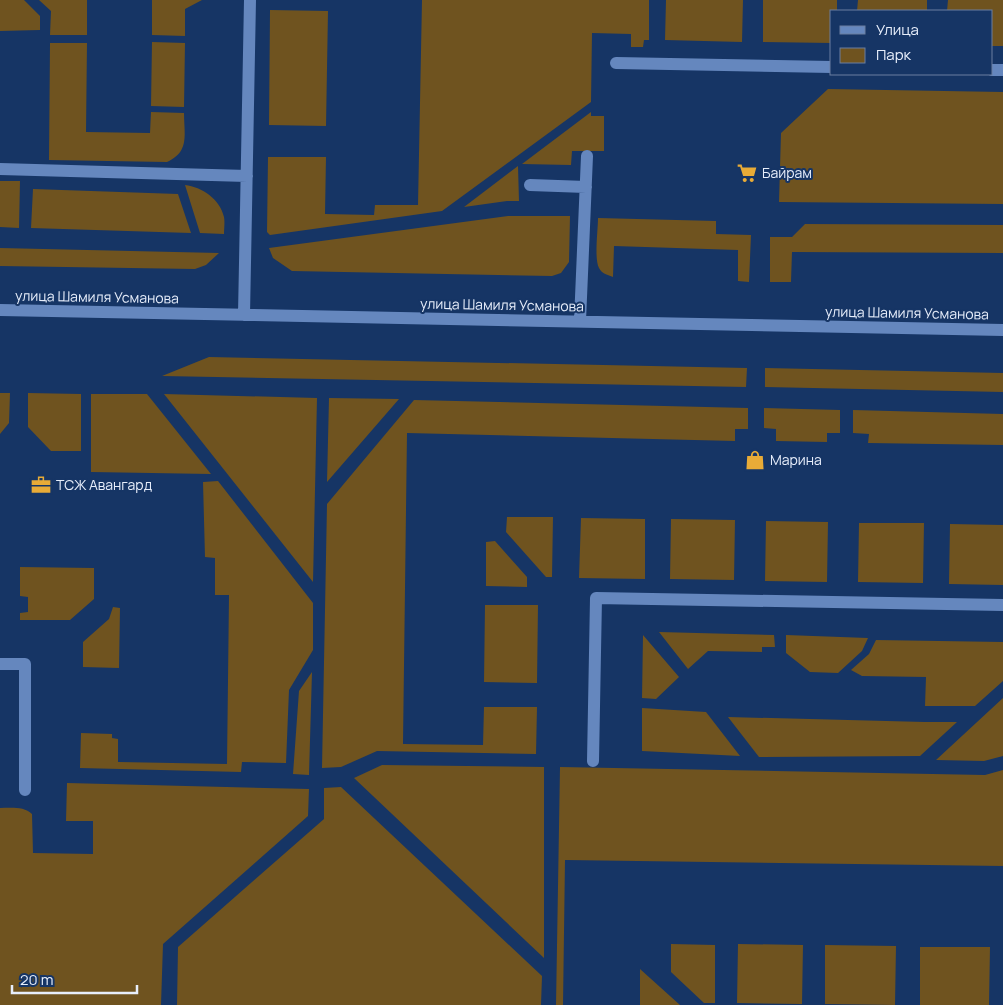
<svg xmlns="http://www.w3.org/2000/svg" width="1003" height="1005" viewBox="0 0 1003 1005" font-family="Manrope,sans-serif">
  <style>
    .green { fill: #6f531f }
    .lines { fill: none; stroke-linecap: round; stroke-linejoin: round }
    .minor { stroke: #6587be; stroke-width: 12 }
    .labels { text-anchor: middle; stroke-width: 4; stroke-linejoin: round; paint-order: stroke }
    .poi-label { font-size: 14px; fill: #e7eefb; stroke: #163565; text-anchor: start }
    .street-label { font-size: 14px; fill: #e7eefb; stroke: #163565 }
  </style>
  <rect width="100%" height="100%" fill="#163565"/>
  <path class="green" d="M 0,0 L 24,0 L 40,16 L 40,30 L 0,31 Z
    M 39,0 L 87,0 L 87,35 L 50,35 L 51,11 Z
    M 152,0 L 202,0 L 185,9 L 185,36 L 152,35 Z
    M 422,0 L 649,0 L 649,40 L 644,40 L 643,47 L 631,47 L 631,34 L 592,33 L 591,102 L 442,211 L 270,235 L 267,232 L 268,157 L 326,157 L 325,214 L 374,215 L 375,205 L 418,205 Z
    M 666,0 L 743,0 L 742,42 L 665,40 Z
    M 763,0 L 837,0 L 837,11 L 832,11 L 832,43 L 763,42 Z
    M 858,0 L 927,0 L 927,11 L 857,11 Z
    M 948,0 L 1003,0 L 1003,46 L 992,46 L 992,11 L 947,11 Z
    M 270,10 L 328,11 L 326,126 L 269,125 Z
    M 152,42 L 185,43 L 184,107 L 151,106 Z
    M 50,43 L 87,43 L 86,132 L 150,133 L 151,112 L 184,113 C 184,134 190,152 167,162 L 49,160 Z
    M 828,89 L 1003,92 L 1003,204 L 779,202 L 781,133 Z
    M 591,112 L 591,116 L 604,116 L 604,151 L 572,151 L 571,165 L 522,164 Z
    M 518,166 L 519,201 L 507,201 L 464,207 Z
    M 0,181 L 20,181 L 19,228 L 0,227 Z
    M 185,185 C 202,187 220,199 224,217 C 225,222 224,229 224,234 L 200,233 Z
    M 33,189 L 178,194 L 191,233 L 31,228 Z
    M 508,216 L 570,216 L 569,262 L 561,273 L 552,276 L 292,271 L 273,258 L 269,248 Z
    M 598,218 L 716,221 L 716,234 L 751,235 L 749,282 L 738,281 L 738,250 L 614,246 L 613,277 C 608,275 602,274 599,268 C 594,259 598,230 598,218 Z
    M 805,224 L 1003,225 L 1003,253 L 792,252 L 791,282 L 770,282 L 770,237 L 792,237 Z
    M 0,248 L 219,253 L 206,265 L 195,269 L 0,266 Z
    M 209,357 L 747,368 L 746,387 L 162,376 Z
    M 765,368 L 1003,373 L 1003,392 L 765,387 Z
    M 0,393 L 10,393 L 9,423 L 0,434 Z
    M 28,393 L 81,394 L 81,451 L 51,451 L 28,427 Z
    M 91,394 L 147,394 L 211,474 L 91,472 Z
    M 164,394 L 317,398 L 313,582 Z
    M 329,398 L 399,399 L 327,482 Z
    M 414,400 L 748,408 L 748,429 L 735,429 L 735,441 L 407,433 L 403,744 L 483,745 L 484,707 L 537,707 L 536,754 L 377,751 L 341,767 L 322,768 L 327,504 Z
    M 764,408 L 840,410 L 840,433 L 827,433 L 827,442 L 776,441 L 776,429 L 764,428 Z
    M 853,410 L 1003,414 L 1003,445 L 868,443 L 869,434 L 853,433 Z
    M 218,481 L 313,603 L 313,650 L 289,690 L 286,763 L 242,762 L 241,772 L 80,768 L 81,733 L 112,734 L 112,738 L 118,739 L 118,762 L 227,764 L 229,595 L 215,595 L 215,558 L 205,557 L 203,482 Z
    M 507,517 L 553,517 L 552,577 L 546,577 L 506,532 Z
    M 581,518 L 645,519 L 645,579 L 579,578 Z
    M 671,519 L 735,520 L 734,580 L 670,579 Z
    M 766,521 L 828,522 L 827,582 L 765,581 Z
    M 859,523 L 924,523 L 923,583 L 858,582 Z
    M 950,524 L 1003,525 L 1003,585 L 949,584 Z
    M 495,541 L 527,577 L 527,587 L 486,586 L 486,542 Z
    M 20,567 L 94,568 L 94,599 L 70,620 L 20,620 L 20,613 L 28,612 L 28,597 L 20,596 Z
    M 485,605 L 538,605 L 537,683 L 484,682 Z
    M 113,607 L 120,608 L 119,668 L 83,667 L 83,642 L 109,619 Z
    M 659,632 L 774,635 L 775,647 L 762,647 L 762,652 L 708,651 L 688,669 Z
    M 643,635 L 679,677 L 656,699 L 642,698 Z
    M 786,635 L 868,638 L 862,651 L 838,673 L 810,672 L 786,653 Z
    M 876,640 L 1003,642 L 1003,681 L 975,706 L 925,706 L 926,677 L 862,676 L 851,670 L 869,654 Z
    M 312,672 L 309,775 L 293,774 L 299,691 Z
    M 1003,698 L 1003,756 L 984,761 L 936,760 Z
    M 642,708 L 706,712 L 740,756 L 642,751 Z
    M 728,717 L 925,722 L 957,722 L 920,756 L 759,757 Z
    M 382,765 L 544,767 L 544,958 L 354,778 Z
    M 560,767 L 985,775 L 1003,770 L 1003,866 L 565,860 L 563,1005 L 556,1005 Z
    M 67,783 L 309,789 L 308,816 L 163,944 L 161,1005 L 0,1005 L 0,808 C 10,808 24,806 32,814 L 33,853 L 93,854 L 93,821 L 66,821 Z
    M 341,787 L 542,976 L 541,1005 L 177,1005 L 178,947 L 324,819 L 324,788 Z
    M 671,944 L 715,945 L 715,1003 L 704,1003 L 671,972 Z
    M 738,944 L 803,945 L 802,1004 L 737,1003 Z
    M 825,945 L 896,946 L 895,1005 L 825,1004 Z
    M 920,947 L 990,947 L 989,1005 L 920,1005 Z
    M 640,969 L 680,1005 L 640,1005 Z"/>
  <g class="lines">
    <path class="minor" d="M 616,63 L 832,67
      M 992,70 L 1003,70
      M 0,169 L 247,176
      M 530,185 L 586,187
      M 0,310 L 1003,330
      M 244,315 L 250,0
      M 580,321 L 587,156
      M 0,664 L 25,664 L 25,790
      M 593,761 L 596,598 L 1003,605"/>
  </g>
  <defs>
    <symbol id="supermarket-bare" viewBox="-9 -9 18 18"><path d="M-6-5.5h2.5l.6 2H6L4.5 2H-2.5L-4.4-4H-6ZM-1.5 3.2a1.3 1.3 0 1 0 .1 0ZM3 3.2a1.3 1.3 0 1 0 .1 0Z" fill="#e8ab37" stroke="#163565" stroke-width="2.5" paint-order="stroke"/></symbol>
    <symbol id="shop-bare" viewBox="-9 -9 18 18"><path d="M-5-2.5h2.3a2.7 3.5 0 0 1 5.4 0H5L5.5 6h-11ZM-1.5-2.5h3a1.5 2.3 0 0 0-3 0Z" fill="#e8ab37" stroke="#163565" stroke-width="2.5" paint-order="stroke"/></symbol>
    <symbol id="office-bare" viewBox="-9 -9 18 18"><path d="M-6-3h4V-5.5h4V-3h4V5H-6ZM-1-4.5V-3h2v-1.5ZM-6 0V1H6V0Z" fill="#e8ab37" stroke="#163565" stroke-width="2.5" paint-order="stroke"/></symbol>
  </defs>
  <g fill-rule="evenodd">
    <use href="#supermarket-bare" x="733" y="159" width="28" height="28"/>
    <use href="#shop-bare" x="741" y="446" width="28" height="28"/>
    <use href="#office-bare" x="27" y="471" width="28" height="28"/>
  </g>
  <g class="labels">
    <g class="poi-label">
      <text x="762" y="178">Байрам</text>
      <text x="770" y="465">Марина</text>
      <text x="56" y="490">ТСЖ Авангард</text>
    </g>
    <g class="street-label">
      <text transform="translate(97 297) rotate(1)" y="5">улица Шамиля Усманова</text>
      <text transform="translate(502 305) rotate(1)" y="5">улица Шамиля Усманова</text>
      <text transform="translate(907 313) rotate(1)" y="5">улица Шамиля Усманова</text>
    </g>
  </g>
  <rect x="830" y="10" width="162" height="65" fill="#163565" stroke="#6a7fa1"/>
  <rect x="840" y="26" width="25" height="8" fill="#6587be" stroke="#6a7fa1"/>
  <text x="876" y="35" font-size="15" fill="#e7eefb">Улица</text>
  <rect x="840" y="48" width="25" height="15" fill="#6f531f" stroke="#6a7fa1"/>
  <text x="876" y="60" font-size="15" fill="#e7eefb">Парк</text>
  <path d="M12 985v8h125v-8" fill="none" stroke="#e7eefb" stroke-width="2.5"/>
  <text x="20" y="985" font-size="15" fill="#e7eefb" stroke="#163565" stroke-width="4" paint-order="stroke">20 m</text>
</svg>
